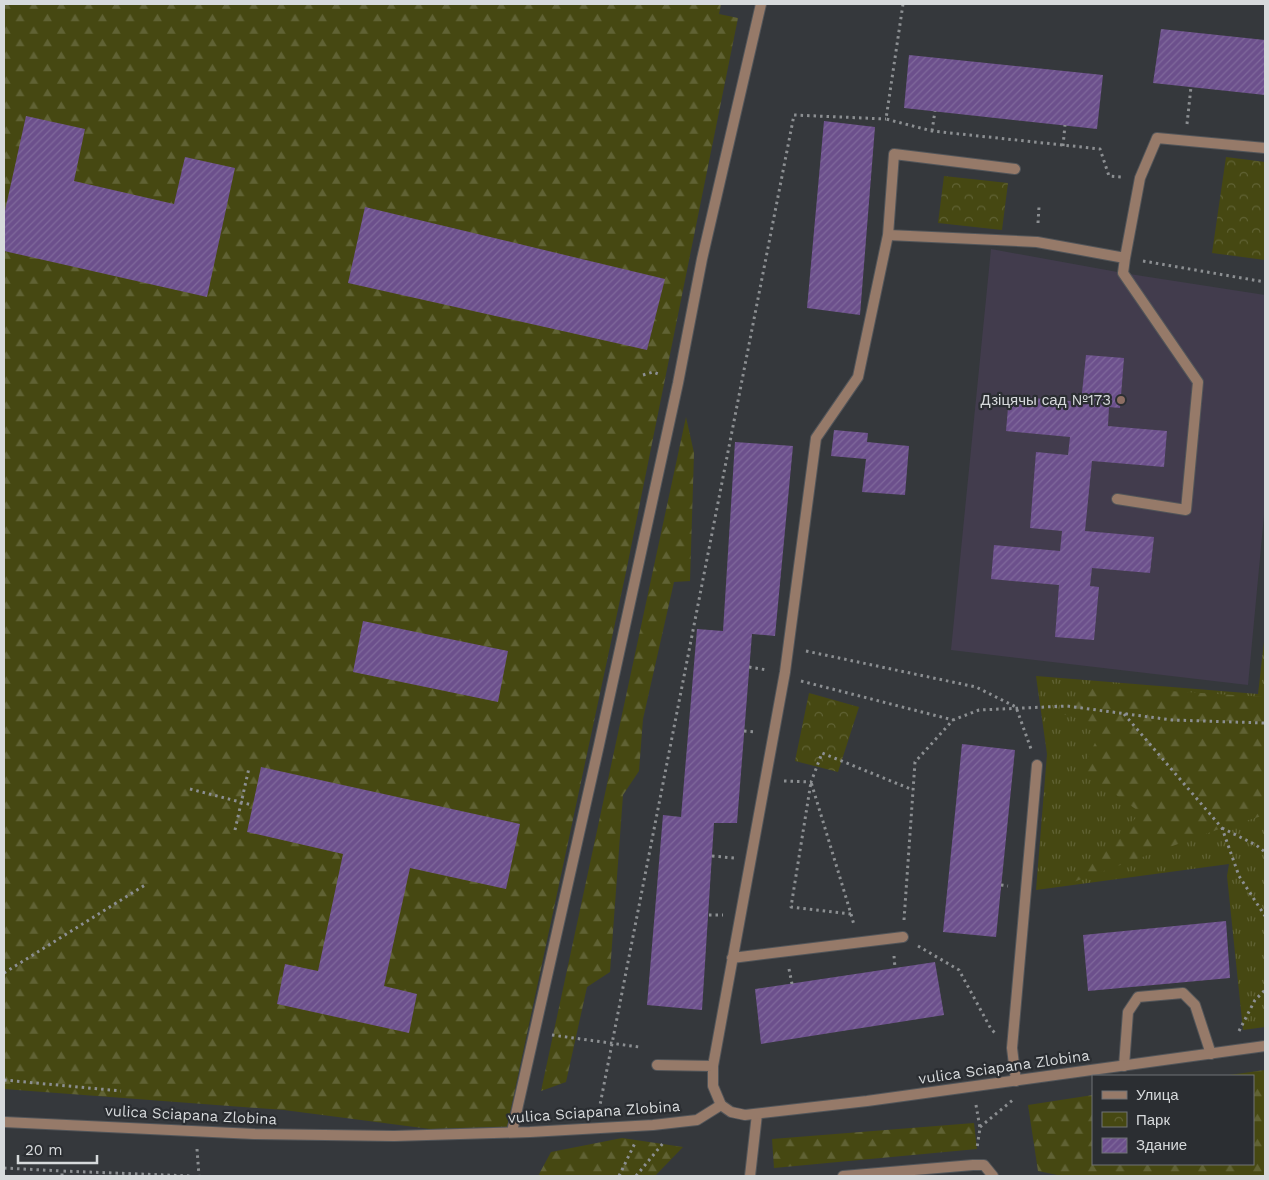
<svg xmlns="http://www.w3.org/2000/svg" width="1269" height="1180" viewBox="0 0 1269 1180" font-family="'Work Sans',sans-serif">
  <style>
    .education { fill: #423c4d }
    .grass { fill: url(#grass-tufts) }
    .forest { fill: url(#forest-firs) }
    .park { fill: url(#park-crowns) }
    .building { fill: url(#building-hatch) }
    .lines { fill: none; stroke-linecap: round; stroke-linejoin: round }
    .lane-casing { stroke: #525559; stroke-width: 12 }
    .street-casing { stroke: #525559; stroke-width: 12 }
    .path { stroke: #8c8f92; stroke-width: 3; stroke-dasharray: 2.5 4; stroke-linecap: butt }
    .lane { stroke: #967a69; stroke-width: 10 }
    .street { stroke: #967a69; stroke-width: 10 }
    .education-dot { fill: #8d6e63; stroke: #2b2e32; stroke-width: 2 }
    .labels { text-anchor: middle; stroke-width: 4.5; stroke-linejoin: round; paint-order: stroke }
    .poi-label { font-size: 15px; fill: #d7dadc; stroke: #2b2e32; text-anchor: end }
    .street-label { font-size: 15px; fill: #d7dadc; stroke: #2b2e32 }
  </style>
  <defs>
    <pattern id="grass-tufts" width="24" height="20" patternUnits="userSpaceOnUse" patternTransform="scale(1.25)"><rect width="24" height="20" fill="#464812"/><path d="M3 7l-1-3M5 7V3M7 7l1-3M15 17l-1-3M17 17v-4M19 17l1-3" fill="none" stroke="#606234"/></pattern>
    <pattern id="forest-firs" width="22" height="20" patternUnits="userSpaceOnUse" patternTransform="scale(1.25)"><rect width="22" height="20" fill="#464812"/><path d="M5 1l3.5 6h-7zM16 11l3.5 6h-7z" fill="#606234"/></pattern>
    <pattern id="park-crowns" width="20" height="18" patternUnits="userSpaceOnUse" patternTransform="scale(1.25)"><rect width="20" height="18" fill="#464812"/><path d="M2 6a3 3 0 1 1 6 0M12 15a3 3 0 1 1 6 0" fill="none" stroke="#606234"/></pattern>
    <pattern id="building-hatch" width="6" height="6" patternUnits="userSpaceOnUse" patternTransform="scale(1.25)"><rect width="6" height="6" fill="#6c508c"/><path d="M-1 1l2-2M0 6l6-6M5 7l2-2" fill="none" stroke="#80699c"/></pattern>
  </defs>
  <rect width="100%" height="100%" fill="#35383c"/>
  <path class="education" d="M 991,249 L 1123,273 L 1265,295 L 1265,505 L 1248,685 L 951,650 Z"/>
  <path class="grass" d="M 1265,633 L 1265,1027 L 1243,1030 L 1227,876 L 1229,864 L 1036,890 L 1047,754 L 1036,676 L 1258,694 Z"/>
  <path class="forest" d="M 4,4 L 721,4 L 719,14 L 738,18 L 626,572 L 507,1127 L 430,1129 L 284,1110 L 4,1089 Z
    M 686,417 L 694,453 L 690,581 L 674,582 L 643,719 L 639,771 L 623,795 L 610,972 L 587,987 L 566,1082 L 541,1091 Z
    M 1090,686 L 1265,697 L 1265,815 L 1222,828 L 1068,884 L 1141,813 L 1082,770 L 1103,726 L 1056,712 Z
    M 1265,1070 L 1265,1176 L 1062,1176 L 1038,1171 L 1028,1105 L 1093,1095 L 1093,1164 L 1253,1164 L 1253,1076 L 1222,1076 Z
    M 974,1123 L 977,1149 L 774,1168 L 772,1139 Z
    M 622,1138 L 683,1147 L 655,1176 L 538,1176 L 551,1152 Z"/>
  <path class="park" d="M 1226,157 L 1265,162 L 1265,260 L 1212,253 Z
    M 944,176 L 1008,183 L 1002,230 L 938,223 Z
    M 809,693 L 859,707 L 838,772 L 795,761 Z"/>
  <path class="building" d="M 1161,29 L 1265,40 L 1265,95 L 1153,83 Z
    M 909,55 L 1103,75 L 1097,129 L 904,108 Z
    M 26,116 L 85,129 L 74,181 L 174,204 L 185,157 L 235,168 L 207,297 L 4,251 L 4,215 Z
    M 824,121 L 875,127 L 860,315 L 807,308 Z
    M 365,207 L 665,279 L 647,350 L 348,283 Z
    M 1086,355 L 1124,358 L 1120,408 L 1109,407 L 1108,426 L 1167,431 L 1164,467 L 1092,461 L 1085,531 L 1154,537 L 1150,573 L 1092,568 L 1090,586 L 1099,587 L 1094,640 L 1055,637 L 1059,585 L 991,579 L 994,545 L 1060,551 L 1062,531 L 1030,528 L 1036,452 L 1068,455 L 1070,437 L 1006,431 L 1009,396 L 1081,402 Z
    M 834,430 L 868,433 L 867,442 L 909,446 L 905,495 L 862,492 L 866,459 L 831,456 Z
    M 735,442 L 793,446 L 775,636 L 752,634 L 737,823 L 714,823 L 702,1010 L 647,1005 L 663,815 L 681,817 L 697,629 L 723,631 Z
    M 363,621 L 508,651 L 498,702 L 353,672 Z
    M 962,744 L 1015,750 L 996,937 L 943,932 Z
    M 261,767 L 520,824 L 506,889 L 410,868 L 384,986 L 417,994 L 409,1033 L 277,1004 L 285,964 L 318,971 L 343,854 L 247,832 Z
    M 1226,921 L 1230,978 L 1088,991 L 1083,935 Z
    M 935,962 L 944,1015 L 761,1044 L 755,989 Z"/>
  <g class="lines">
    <defs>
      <path id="lane" d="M 888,235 L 1037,242 L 1125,258 L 1123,273 L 1198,382 L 1186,510 L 1117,499
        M 1125,258 L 1140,178 L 1157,138 L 1265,148
        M 732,958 L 903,937
        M 657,1065 L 713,1066
        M 1124,1066 L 1128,1012 L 1138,997 L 1183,993 L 1195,1005 L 1211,1054
        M 1016,1081 L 1012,1048 L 1037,765
        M 721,1105 L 713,1086 L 713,1066 L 785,672 L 816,438 L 858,377 L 888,235 L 894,154 L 1015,169
        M 512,1132 L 599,745 L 678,383 L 702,259 L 761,4
        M 750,1176 L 757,1114
        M 843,1176 L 973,1165 L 984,1165 L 993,1176"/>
      <path id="street" d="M 4,1122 L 254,1134 L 394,1136 L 530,1132 L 653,1125 L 697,1120 L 721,1105 L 731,1112 L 745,1115 L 867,1101 L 1265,1046"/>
    </defs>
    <use href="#lane" class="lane-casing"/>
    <use href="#street" class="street-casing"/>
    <path class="path" d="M 903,4 L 886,119 L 932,131 L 1100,149 L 1109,176 L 1122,177
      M 1187,124 L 1191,87
      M 932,131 L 935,111
      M 1063,146 L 1065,125
      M 1038,223 L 1039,207
      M 1143,261 L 1265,282
      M 643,375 L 653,372 L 661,375
      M 806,651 L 976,687 L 1016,707 L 1031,749
      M 749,667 L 767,670
      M 801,681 L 953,720
      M 1124,714 L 1222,828 L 1239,876 L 1265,916
      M 744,731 L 756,732
      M 784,781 L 811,782 L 822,753 L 913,790
      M 190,789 L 252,805
      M 1222,828 L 1256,845 L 1265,852
      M 235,830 L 249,768
      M 712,856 L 734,858
      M 1001,885 L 1008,886
      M 851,914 L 791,907 L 811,782 L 851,914 L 854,925
      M 709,915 L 723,915
      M 904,920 L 915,762 L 953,720 L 979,710 L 1067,706 L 1172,720 L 1265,723
      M 918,946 L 959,970 L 991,1029 L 995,1033
      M 894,956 L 895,968
      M 789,969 L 792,984
      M 4,973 L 145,885
      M 1239,1031 L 1255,1000 L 1265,990
      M 552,1035 L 639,1047
      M 4,1080 L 121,1091
      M 976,1105 L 980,1128 L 977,1148
      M 599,1110 L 794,115 L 886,119
      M 980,1127 L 1014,1099
      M 197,1149 L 199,1176
      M 4,1168 L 62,1171
      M 62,1176 L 62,1171 L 191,1176
      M 619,1176 L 635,1143
      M 636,1176 L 664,1142"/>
    <use href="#lane" class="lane"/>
    <use href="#street" class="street"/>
  </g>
  <circle class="education-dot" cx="1121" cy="400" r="5"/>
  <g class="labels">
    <g class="poi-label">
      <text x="1111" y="405">Дзіцячы сад №173</text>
    </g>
    <g class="street-label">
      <text transform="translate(1004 1067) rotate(-8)" y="5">vulica Sciapana Zlobina</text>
      <text transform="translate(594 1112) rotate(-4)" y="5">vulica Sciapana Zlobina</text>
      <text transform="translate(191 1115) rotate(3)" y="5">vulica Sciapana Zlobina</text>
    </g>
  </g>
  <rect width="1269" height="1180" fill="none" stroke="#d7dadc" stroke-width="10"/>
  <rect x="1092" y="1075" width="162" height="90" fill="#2b2e32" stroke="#707376"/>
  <rect x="1102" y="1091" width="25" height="8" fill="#967a69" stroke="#707376"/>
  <text x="1136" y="1100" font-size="15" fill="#d7dadc">Улица</text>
  <rect x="1102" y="1112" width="25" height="15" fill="url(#park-crowns)" stroke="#707376"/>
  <text x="1136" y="1125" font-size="15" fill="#d7dadc">Парк</text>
  <rect x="1102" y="1138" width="25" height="15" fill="url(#building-hatch)" stroke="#707376"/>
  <text x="1136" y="1150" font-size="15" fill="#d7dadc">Здание</text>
  <path d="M18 1155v8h79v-8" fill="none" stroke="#d7dadc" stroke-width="2.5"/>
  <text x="25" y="1155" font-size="15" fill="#d7dadc" stroke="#2b2e32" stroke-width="4" paint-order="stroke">20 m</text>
</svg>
